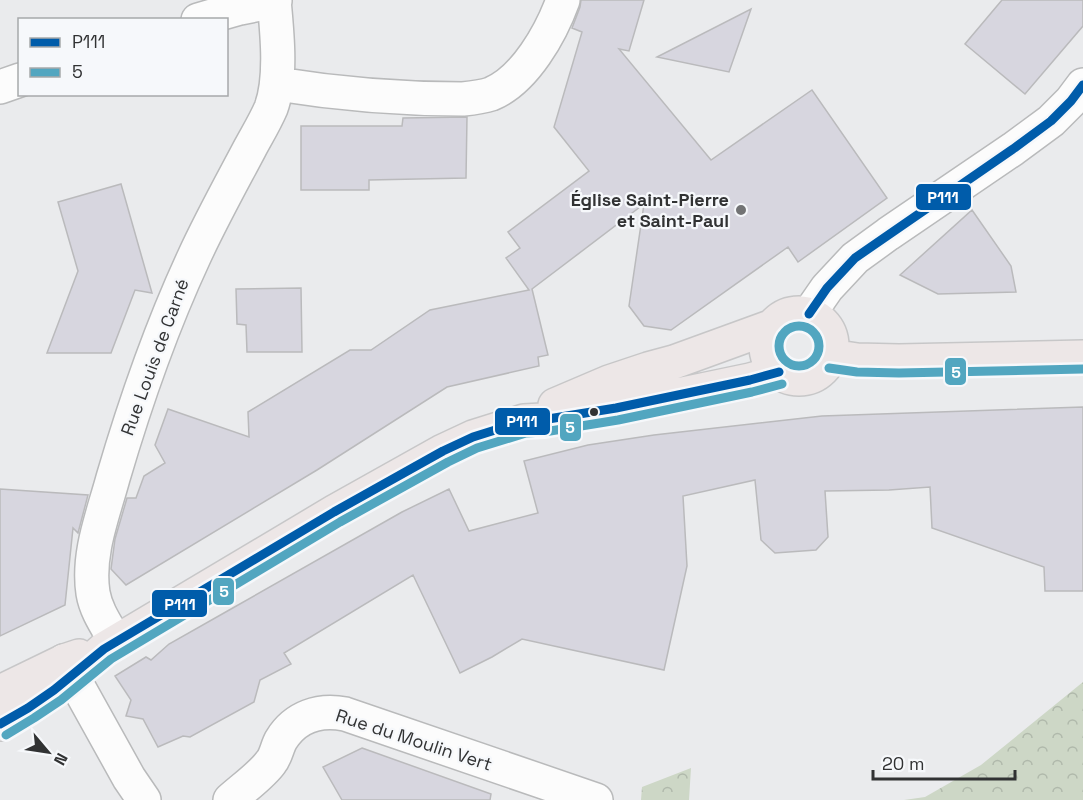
<svg xmlns="http://www.w3.org/2000/svg" width="1083" height="800" viewBox="0 0 1083 800" font-family="'Space Grotesk',sans-serif">
  <style>
    .park { fill: url(#park-crowns) }
    .building { fill: #d7d6df; stroke: #bababc; stroke-width: 1.5 }
    .lines { fill: none; stroke-linecap: round; stroke-linejoin: round }
    .minor-casing { stroke: #b9babb; stroke-width: 36 }
    .major-casing { stroke: #c7c7c8; stroke-width: 36 }
    .minor { stroke: #fcfcfc; stroke-width: 33 }
    .major { stroke: #ede7e7; stroke-width: 33 }
    .bus-1-casing { stroke: #f6f8fb; stroke-width: 14 }
    .bus-2-casing { stroke: #f6f8fb; stroke-width: 14 }
    .bus-1 { stroke: #005caa; stroke-width: 9 }
    .bus-2 { stroke: #52a6c0; stroke-width: 9 }
    .poi-dot { fill: #727374; stroke: #f6f8fb; stroke-width: 2 }
    .bus-dot { fill: #313233; stroke: #f6f8fb; stroke-width: 2 }
    .labels { text-anchor: middle; stroke-width: 4.5; stroke-linejoin: round; paint-order: stroke }
    .poi-label { font-size: 18px; font-weight: bold; fill: #313233; stroke: #f6f8fb; text-anchor: end }
    .street-label { font-size: 18px; fill: #313233; stroke: #f6f8fb }
    .line-badge { stroke: #f6f8fb; stroke-width: 2 }
    .badge-label { font-size: 16px; text-anchor: middle; font-weight: bold; fill: #fff }
  </style>
  <defs>
    <pattern id="park-crowns" width="20" height="18" patternUnits="userSpaceOnUse" patternTransform="scale(1.5)"><rect width="20" height="18" fill="#cdd7c6"/><path d="M2 6a3 3 0 1 1 6 0M12 15a3 3 0 1 1 6 0" fill="none" stroke="#b0b9ab"/></pattern>
  </defs>
  <rect width="100%" height="100%" fill="#eaebed"/>
  <path class="park" d="M 1083,682 L 1083,800 L 904,800 L 925,797 L 981,765 Z
    M 691,768 L 689,800 L 641,800 L 642,787 Z"/>
  <path class="building" d="M 581,0 L 644,0 L 629,51 L 619,49 L 711,160 L 812,90 L 887,198 L 798,262 L 788,247 L 671,330 L 644,326 L 629,306 L 644,204 L 532,289 L 548,355 L 538,357 L 539,366 L 447,387 L 317,470 L 126,585 L 111,569 L 115,539 L 127,498 L 136,498 L 144,476 L 165,463 L 155,445 L 168,409 L 249,437 L 248,412 L 350,350 L 371,350 L 430,310 L 529,290 L 506,258 L 520,248 L 508,232 L 589,171 L 554,127 L 582,32 L 572,28 L 580,7 Z
    M 1002,0 L 1083,0 L 1083,26 L 1025,94 L 965,44 Z
    M 751,9 L 729,72 L 657,57 Z
    M 467,117 L 466,178 L 369,180 L 369,190 L 301,190 L 301,126 L 402,126 L 403,118 Z
    M 121,184 L 152,293 L 135,290 L 111,353 L 47,353 L 78,271 L 58,202 Z
    M 972,210 L 1011,266 L 1016,292 L 938,294 L 900,275 Z
    M 301,288 L 302,352 L 247,352 L 246,325 L 237,324 L 236,289 Z
    M 1083,407 L 1083,591 L 1045,591 L 1044,567 L 932,528 L 930,487 L 889,490 L 825,491 L 828,537 L 816,550 L 775,553 L 761,540 L 755,480 L 683,496 L 687,566 L 664,670 L 522,639 L 492,657 L 460,673 L 413,575 L 284,653 L 291,664 L 260,680 L 254,702 L 190,737 L 183,736 L 158,747 L 143,719 L 126,716 L 131,700 L 115,676 L 146,657 L 151,660 L 169,644 L 231,609 L 402,512 L 449,489 L 469,531 L 538,513 L 524,461 L 588,445 L 654,435 L 822,416 Z
    M 0,489 L 88,495 L 78,533 L 73,528 L 65,605 L 0,636 Z
    M 362,748 L 491,794 L 490,800 L 342,800 L 323,767 Z"/>
  <g class="lines">
    <defs>
      <path id="minor" d="M 198,20 L 240,8 L 275,1
        M 277,84 C 339,94 400,99 463,99 C 473,98 482,97 491,94 C 525,80 551,33 563,0
        M 0,87 L 20,80
        M 809,314 L 827,288 L 855,258 L 888,234 L 1013,149 L 1051,121 L 1071,101 L 1083,85
        M 116,642 C 107,626 96,611 93,593 C 87,554 103,515 113,478 C 135,403 161,328 194,257 C 211,220 231,184 250,148 C 257,135 265,122 271,108 C 282,78 277,32 274,0
        M 64,661 L 129,778 L 144,800
        M 230,800 C 242,789 262,775 271,762 C 276,756 277,747 281,740 C 295,717 319,709 345,714 L 596,800"/>
      <path id="major" d="M766 346a33 33 0 1 1 66 0a33 33 0 1 1-66 0Z
        M 831,356 L 857,360 L 899,361 L 1083,357
        M 555,405 L 609,382 L 648,369 L 674,362 L 773,326
        M 0,692 L 64,661 L 79,656
        M 0,724 C 38,704 72,678 104,649 L 334,512 L 443,451 L 473,437 L 524,421 L 542,420 L 616,408 L 750,380 L 779,372"/>
    </defs>
    <use href="#minor" class="minor-casing"/>
    <use href="#major" class="major-casing"/>
    <use href="#minor" class="minor"/>
    <use href="#major" class="major"/>
    <defs>
      <path id="bus-1" d="M 809,314 L 827,288 L 855,258 L 1013,149 L 1051,121 L 1071,101 L 1083,85
        M 0,724 L 28,708 L 54,690 L 104,649 L 334,512 L 443,451 L 473,437 L 524,421 L 542,420 L 616,408 L 750,380 L 779,372"/>
      <path id="bus-2" d="M779 346a20 20 0 1 1 40 0a20 20 0 1 1-40 0Z
        M 829,368 L 857,372 L 899,373 L 1083,369
        M 6,735 L 34,718 L 61,700 L 111,659 L 340,522 L 448,462 L 477,448 L 526,433 L 544,432 L 618,420 L 752,392 L 782,384"/>
    </defs>
    <use href="#bus-1" class="bus-1-casing"/>
    <use href="#bus-2" class="bus-2-casing"/>
    <use href="#bus-1" class="bus-1"/>
    <use href="#bus-2" class="bus-2"/>
  </g>
  <circle class="poi-dot" cx="741" cy="210" r="6"/>
  <circle class="bus-dot" cx="594" cy="412" r="5"/>
  <g class="labels">
    <g class="poi-label">
      <text x="729" y="206">Église Saint-Pierre<tspan x="729" dy="21">et Saint-Paul</tspan></text>
    </g>
    <g class="street-label">
      <text transform="translate(155 357) rotate(-70)" y="6">Rue Louis de Carné</text>
      <text transform="translate(414 740) rotate(18)" y="6">Rue du Moulin Vert</text>
    </g>
  </g>
  <g class="line-badge">
    <rect x="915" y="183" width="57" height="28" rx="6" fill="#005caa"/>
    <rect x="944" y="357" width="23" height="29" rx="6" fill="#52a6c0"/>
    <rect x="494" y="407" width="57" height="29" rx="6" fill="#005caa"/>
    <rect x="559" y="413" width="23" height="29" rx="6" fill="#52a6c0"/>
    <rect x="212" y="577" width="23" height="29" rx="6" fill="#52a6c0"/>
    <rect x="151" y="589" width="57" height="29" rx="6" fill="#005caa"/>
  </g>
  <g class="badge-label">
    <text x="943" y="203">P111</text>
    <text x="956" y="378">5</text>
    <text x="522" y="427">P111</text>
    <text x="570" y="433">5</text>
    <text x="224" y="597">5</text>
    <text x="180" y="610">P111</text>
  </g>
  <rect x="18" y="18" width="210" height="78" fill="#f6f8fb" stroke="#a7a9ab" stroke-width="1.5"/>
  <rect x="30" y="38" width="30" height="9" fill="#005caa" stroke="#a7a9ab" stroke-width="1.5"/>
  <text x="72" y="48" font-size="18" fill="#313233">P111</text>
  <rect x="30" y="68" width="30" height="9" fill="#52a6c0" stroke="#a7a9ab" stroke-width="1.5"/>
  <text x="72" y="78" font-size="18" fill="#313233">5</text>
  <g transform="translate(48 752) rotate(119)" stroke="#f6f8fb" stroke-width="4.5" paint-order="stroke">
  <path d="M0-4.5L10 22L0 15L-10 22Z" fill="#313233"/>
  <text y="-9" font-size="16" font-weight="bold" text-anchor="middle" fill="#313233">N</text>
  </g>
  <path d="M873 770v9h142v-9" fill="none" stroke="#313233" stroke-width="3"/>
  <text x="882" y="770" font-size="18" fill="#313233" stroke="#f6f8fb" stroke-width="4.5" paint-order="stroke">20 m</text>
</svg>
